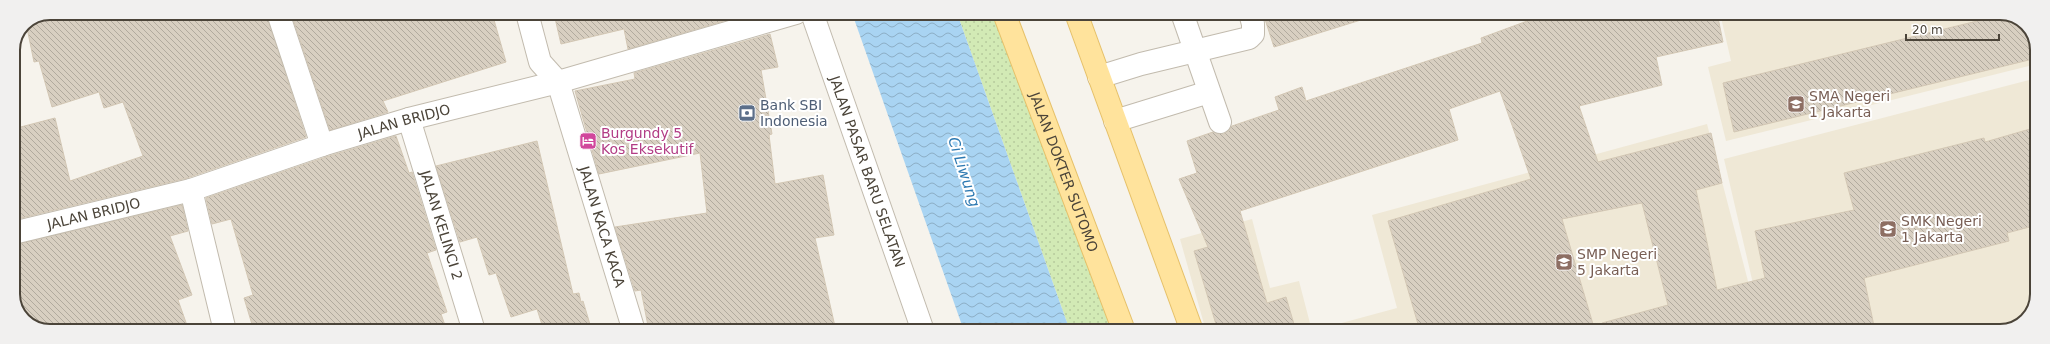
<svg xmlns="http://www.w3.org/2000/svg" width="2050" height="344" viewBox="0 0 2050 344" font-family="'DejaVu Sans',sans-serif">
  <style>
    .education { fill: #efe8d6 }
    .grass { fill: url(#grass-dots) }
    .water { fill: url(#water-waves) }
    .building { fill: url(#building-back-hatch); stroke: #d3c7b4 }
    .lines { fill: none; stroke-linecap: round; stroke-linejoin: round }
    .minor-casing { stroke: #c2bbae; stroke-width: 24 }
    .major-casing { stroke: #e6c16a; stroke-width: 24 }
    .minor { stroke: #fff; stroke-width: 22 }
    .major { stroke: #ffe39c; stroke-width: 22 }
    .labels { text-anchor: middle; stroke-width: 4; stroke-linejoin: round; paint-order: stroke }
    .education-label { font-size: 14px; fill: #785e54; stroke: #fff; text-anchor: start }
    .service-label { font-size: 14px; fill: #4e5e75; stroke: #fff; text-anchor: start }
    .street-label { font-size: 14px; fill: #4b4439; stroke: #fff }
    .hotel-label { font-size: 14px; fill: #b23c85; stroke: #fff; text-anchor: start }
    .water-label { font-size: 15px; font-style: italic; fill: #2e7ab2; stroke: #fff }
    .rim { fill: none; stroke: #4b4439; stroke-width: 2 }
  </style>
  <defs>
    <pattern id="grass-dots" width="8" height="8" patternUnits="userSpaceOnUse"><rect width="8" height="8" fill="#d2eab5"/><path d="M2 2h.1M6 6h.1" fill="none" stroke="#b6ca9c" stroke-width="1.8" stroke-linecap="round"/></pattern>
    <pattern id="water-waves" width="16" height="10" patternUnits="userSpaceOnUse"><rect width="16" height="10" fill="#a9d4f2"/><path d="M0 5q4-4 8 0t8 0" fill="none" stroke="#8caec5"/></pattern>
    <pattern id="building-back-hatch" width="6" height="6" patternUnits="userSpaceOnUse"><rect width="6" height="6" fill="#d8cfc1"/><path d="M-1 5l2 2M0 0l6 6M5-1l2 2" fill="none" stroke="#b1aa9e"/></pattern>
  </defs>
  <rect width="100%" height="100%" fill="#f6f3ec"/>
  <path class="education" d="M 1720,13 L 2005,13 L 2026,24 L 2037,46 L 2037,64 L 1726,141 L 1708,67 L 1731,61 Z
    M 2037,78 L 2037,299 L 2024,322 L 2000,331 L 1764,331 L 1724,159 Z
    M 1707,124 L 1761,331 L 1206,331 L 1180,239 L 1252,219 L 1270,288 L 1299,281 L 1312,331 L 1397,308 L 1372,215 Z"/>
  <path class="grass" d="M 957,13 L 1006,13 L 1125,331 L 1070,331 Z"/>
  <path class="water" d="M 852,13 L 957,13 L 1070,331 L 964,331 Z"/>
  <path class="building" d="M 78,13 L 96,13 L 97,20 L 124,13 L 266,13 L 306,137 L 187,178 L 13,220 L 13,129 L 55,118 L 70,181 L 143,156 L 123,102 L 104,108 L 99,92 L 52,107 L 39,61 L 34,62 L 26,23 Z
    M 291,13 L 492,13 L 506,62 L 383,101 L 388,112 L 330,130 Z
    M 575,13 L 751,13 L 628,49 L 624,29 L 561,44 L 555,18 Z
    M 1263,13 L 1364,13 L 1364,19 L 1274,47 Z
    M 1549,13 L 1717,13 L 1723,42 L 1656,57 L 1662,85 L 1579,106 L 1598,162 L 1711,133 L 1722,183 L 1696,190 L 1717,290 L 1765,278 L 1755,231 L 1854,210 L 1844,173 L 1984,138 L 1985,142 L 2037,127 L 2037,225 L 2007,233 L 2009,241 L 1864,278 L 1875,331 L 1603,331 L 1602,323 L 1668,305 L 1642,203 L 1562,219 L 1595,331 L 1420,331 L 1388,221 L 1531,179 L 1500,91 L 1449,109 L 1458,140 L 1240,211 L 1267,303 L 1286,297 L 1296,331 L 1218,331 L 1194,251 L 1208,247 L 1179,179 L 1197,173 L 1187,141 L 1213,132 L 1224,134 L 1229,130 L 1232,126 L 1279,110 L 1275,97 L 1302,87 L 1306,101 L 1482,43 L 1481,38 Z
    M 2006,14 L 2026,24 L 2037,46 L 2037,58 L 1734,132 L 1723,83 Z
    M 770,34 L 778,67 L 761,70 L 772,134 L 769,135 L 775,184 L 823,175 L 834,235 L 815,238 L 836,331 L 649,331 L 641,290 L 635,291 L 615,227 L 707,213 L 700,153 L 599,174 L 575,91 L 635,79 L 634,73 Z
    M 396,136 L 409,173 L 412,172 L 436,250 L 427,253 L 447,312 L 441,314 L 447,331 L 254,331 L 244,298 L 253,295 L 231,219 L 212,224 L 206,198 L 326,157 Z
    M 537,141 L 573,294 L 579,293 L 581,302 L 583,301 L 592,331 L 544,331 L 537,309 L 511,317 L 496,273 L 489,275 L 477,237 L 460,242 L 436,166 Z
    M 182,205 L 188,231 L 170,236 L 192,295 L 178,300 L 189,331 L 45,331 L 24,320 L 13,298 L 13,245 Z"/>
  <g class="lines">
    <defs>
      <g id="minor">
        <path d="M 278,13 L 322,145"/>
        <path id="s1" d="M 527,13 L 540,62 L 558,82 L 634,331"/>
        <path id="s2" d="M 812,13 L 923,331"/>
        <path d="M 1182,13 L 1220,122"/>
        <path d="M 1099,77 L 1141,64 L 1249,38 L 1253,34 L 1253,24 L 1250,13"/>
        <path id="s3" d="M 409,119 L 474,331"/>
        <path d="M 1115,121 L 1209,92"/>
        <path d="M 191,190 L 225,331"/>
        <path id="s4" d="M 13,233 L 191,190 L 322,145 L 409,119 L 558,82 L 796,13"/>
      </g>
      <g id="major">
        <path id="s5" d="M 1004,13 L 1124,331"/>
        <path d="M 1076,13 L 1192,331"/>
      </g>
    </defs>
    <use href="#minor" class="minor-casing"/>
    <use href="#major" class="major-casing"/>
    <use href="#minor" class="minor"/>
    <use href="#major" class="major"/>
  </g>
  <defs>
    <symbol id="school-square" viewBox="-11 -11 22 22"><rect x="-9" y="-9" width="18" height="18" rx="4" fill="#8d6e63" stroke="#fff"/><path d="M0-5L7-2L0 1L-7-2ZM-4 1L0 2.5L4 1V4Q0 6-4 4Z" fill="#fff"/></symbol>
    <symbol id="bank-square" viewBox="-11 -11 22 22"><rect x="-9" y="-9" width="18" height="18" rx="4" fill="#5c6f8a" stroke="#fff"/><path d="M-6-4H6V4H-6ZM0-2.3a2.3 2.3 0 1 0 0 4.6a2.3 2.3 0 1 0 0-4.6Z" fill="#fff"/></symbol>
    <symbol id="hotel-square" viewBox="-11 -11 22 22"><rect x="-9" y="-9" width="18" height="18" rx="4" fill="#d1479c" stroke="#fff"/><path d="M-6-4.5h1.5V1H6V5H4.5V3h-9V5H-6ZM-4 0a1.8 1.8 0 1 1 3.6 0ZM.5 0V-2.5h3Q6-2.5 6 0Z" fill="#fff"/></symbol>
  </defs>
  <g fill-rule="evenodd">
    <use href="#school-square" x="1786" y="94" width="20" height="20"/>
    <use href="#bank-square" x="737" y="103" width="20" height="20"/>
    <use href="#hotel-square" x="578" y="131" width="20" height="20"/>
    <use href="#school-square" x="1878" y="219" width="20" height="20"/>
    <use href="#school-square" x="1554" y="252" width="20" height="20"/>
  </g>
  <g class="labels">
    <g class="education-label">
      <text x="1809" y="101">SMA Negeri<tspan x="1809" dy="16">1 Jakarta</tspan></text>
      <text x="1901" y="226">SMK Negeri<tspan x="1901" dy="16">1 Jakarta</tspan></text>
      <text x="1577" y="259">SMP Negeri<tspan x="1577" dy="16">5 Jakarta</tspan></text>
    </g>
    <g class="service-label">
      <text x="760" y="110">Bank SBI<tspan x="760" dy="16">Indonesia</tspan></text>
    </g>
    <g class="street-label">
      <text dy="5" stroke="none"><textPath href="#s4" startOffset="407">JALAN BRIDJO</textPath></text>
      <text dy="5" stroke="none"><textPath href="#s2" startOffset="168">JALAN PASAR BARU SELATAN</textPath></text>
      <text dy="5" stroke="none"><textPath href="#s5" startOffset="170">JALAN DOKTER SUTOMO</textPath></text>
      <text dy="5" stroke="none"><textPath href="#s4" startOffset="83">JALAN BRIDJO</textPath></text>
      <text dy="5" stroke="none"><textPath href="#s3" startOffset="111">JALAN KELINCI 2</textPath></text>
      <text dy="5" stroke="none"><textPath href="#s1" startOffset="229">JALAN KACA KACA</textPath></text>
    </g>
    <g class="hotel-label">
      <text x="601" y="138">Burgundy 5<tspan x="601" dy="16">Kos Eksekutif</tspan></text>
    </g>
    <g class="water-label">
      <text transform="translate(964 172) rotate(72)" y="5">Ci Liwung</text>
    </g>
  </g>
  <path d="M0 0H2050V344H0ZM50 20H2000A30 30 0 0 1 2030 50V294A30 30 0 0 1 2000 324H50A30 30 0 0 1 20 294V50A30 30 0 0 1 50 20Z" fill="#f1f0ef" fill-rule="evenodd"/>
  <path class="rim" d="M50 20H2000A30 30 0 0 1 2030 50V294A30 30 0 0 1 2000 324H50A30 30 0 0 1 20 294V50A30 30 0 0 1 50 20Z"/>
  <path d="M1906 34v6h93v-6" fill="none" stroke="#4b4439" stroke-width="2"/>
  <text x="1912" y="34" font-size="12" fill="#4b4439" stroke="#ffffff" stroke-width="3" paint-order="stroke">20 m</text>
</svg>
